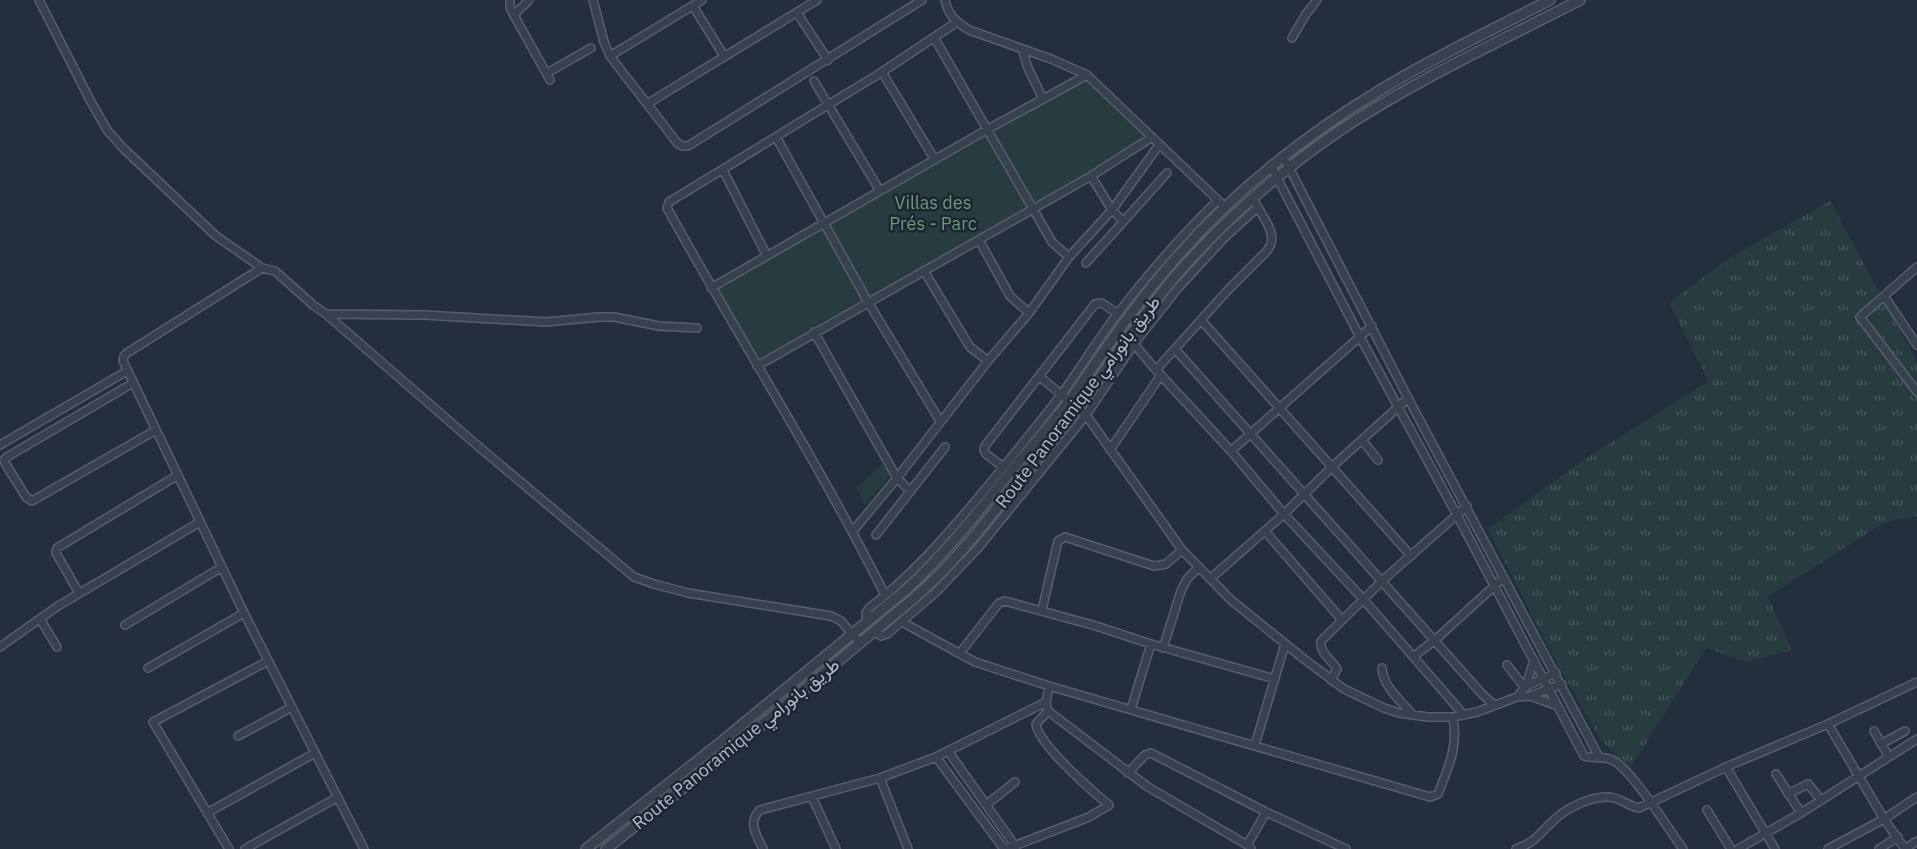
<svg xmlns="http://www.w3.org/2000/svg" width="1917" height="849" viewBox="0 0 1917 849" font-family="'IBM Plex Sans',Vazirmatn,sans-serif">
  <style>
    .grass { fill: url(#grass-tufts) }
    .park { fill: #263c3f }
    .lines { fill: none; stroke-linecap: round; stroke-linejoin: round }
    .minor-casing { stroke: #565f6c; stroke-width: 10 }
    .tertiary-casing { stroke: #565f6c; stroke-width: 12 }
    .minor { stroke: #38414e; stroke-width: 7 }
    .tertiary { stroke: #38414e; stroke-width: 9 }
    .labels { text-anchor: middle; stroke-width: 5; stroke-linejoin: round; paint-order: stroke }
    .park-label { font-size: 18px; fill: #6b9a76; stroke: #1d2633 }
    .street-label { font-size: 18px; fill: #b4bcc9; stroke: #1d2633 }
  </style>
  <defs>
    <pattern id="grass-tufts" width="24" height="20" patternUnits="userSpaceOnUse" patternTransform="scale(1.5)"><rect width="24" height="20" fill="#263c3f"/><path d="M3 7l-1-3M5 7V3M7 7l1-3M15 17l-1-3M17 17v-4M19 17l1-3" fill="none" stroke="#435659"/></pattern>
  </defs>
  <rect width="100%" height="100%" fill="#242f3e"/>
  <path class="grass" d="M 1830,201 L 1917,362 L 1917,516 L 1883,523 L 1768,597 L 1792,650 L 1746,662 L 1706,648 L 1629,770 L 1599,737 L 1551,652 L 1488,529 L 1588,457 L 1709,381 L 1669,303 L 1731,257 Z"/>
  <path class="park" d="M 1087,75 L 1152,137 L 764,362 L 712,288 Z
    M 883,463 L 890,475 L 865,506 L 857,488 Z"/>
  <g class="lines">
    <defs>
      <path id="minor" d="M 39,0 L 90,100 L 107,130 L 124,149 L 216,236 L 262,268 L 275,271 L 313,305 L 326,314 L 479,447 L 634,577 L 654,584 L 688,593 L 831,616 L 841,621 L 860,643
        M 510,0 L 510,8 L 550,80
        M 593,0 L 604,42 L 610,56 L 678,144 L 683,146 L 688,146 L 922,0
        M 945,0 C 948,15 956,22 969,30 L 1051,59 L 1087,75 L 1221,203
        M 693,6 L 724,56
        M 797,13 L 828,60
        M 514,15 L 529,0
        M 1292,38 L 1306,14 L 1317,0
        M 935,39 L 1052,242 L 1069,257
        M 1022,49 L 1028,68 L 1043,99
        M 610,56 L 702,0
        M 882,72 L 935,160
        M 547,73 L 591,48
        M 814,81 L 880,191
        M 647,104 L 817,0
        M 776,137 L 868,302 L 940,421
        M 1283,156 L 1408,398 L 1599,757
        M 1271,166 L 1360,337 L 1457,515 L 1584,756 C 1593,759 1603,756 1612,760 C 1631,768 1669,830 1683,849
        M 723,170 L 767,256
        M 1091,176 L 1112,210 L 1123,221
        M 979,240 L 1010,296 L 1029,313
        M 1086,263 L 1167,173
        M 1917,267 L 1860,317 L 1917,392
        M 262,268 L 127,353 L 124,356 L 123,361 L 244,613 L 364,849
        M 924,271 L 970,347 L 988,361
        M 711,288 L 988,129 L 1087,75
        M 1884,296 L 1917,345
        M 327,314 L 424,315 L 546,322 L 599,317 L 614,317 L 659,326 L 697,328
        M 1201,320 L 1411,556
        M 814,332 L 897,478 L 910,491
        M 1134,344 L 1156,370 L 1227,291 L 1266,252 C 1280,236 1265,221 1256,204
        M 1175,349 L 1482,694 L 1494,705
        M 757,366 L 1091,176 L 1152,137
        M 1156,370 L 1231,451 L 1284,514 L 1363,599 L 1464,715
        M 1040,377 L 1086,415 L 1182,550
        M 133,383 L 7,457 L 4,460 L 5,463 L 26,497 L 32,501 L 156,430
        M 1362,440 L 1378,460
        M 0,445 L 127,371
        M 1110,450 L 1161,375
        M 1231,451 L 1372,326
        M 1003,467 L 986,454 L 984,450 L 985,446 L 1095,304 L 1102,303 L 1118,314
        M 853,531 L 897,478 L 988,361 L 1029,313 L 1069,257 L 1112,210 L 1159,145
        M 1265,531 L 1342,620
        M 876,535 L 945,447
        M 1210,579 L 1284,514 L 1332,467 L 1408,398
        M 79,593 L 56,553 L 57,548 L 178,475
        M 885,595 C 819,463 739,338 667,208 L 669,202 L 882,72 L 957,22
        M 1042,610 L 1058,541 L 1065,537 L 1154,566 L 1166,564 L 1182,550 L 1231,600 L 1304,659 L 1344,689 L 1384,708 L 1399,713 L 1428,717 L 1453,717 L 1477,712 L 1517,697 L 1530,696 L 1558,706
        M 40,619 L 57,647
        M 867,622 L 866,613 L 869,608 C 913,575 943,539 978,498 C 1006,464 1034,430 1061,395 C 1081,368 1098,339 1118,313 C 1149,273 1182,235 1218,200
        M 902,622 L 975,662 L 1049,686 L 1430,797 L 1438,794 C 1449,765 1458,749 1453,717
        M 125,625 L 222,567
        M 874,632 L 881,636 L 887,634 L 936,592 L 978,548 L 1086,415 L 1134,344 L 1178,288 L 1224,238 L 1258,207
        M 0,647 L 58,606 L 200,522
        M 1163,648 L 1181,591 L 1187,579 L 1199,567
        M 960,653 L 999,603 L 1005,601 L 1096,626 L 1151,644 L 1275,679
        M 1413,657 L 1435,640 L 1503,578
        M 1507,665 L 1525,688
        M 148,668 L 244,613
        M 1382,668 C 1383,687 1401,701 1413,715
        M 1331,680 L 1337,669 C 1332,660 1319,653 1321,641 L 1383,580 L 1467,506
        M 1526,686 L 1556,673
        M 1530,696 L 1562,684
        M 1517,697 L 1526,686 L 1534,660
        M 1046,702 L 1048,711 L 1148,787 L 1249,846
        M 1131,709 L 1151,644
        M 1828,724 L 1884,819 L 1905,849
        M 1874,731 L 1889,757
        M 238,736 L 292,707
        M 1881,744 L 1905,731
        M 1255,745 L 1285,644
        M 948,751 L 1016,847
        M 936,757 L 1004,849
        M 1726,767 L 1775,849
        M 1128,773 L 1145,755 L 1151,753 L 1266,812 L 1346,849
        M 1776,774 L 1801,813
        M 880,778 L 908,849
        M 1788,794 L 1808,784 L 1821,800
        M 812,797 L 836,849
        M 986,805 L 1015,782
        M 1707,810 L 1731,849
        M 207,813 L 315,753
        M 229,849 L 153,722 L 268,661
        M 245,849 L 338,797
        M 763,849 C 757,836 747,822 760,810 L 880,778 L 936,757 L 1046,702 L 1049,686
        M 1006,849 L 1089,817 L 1109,805 C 1092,791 1038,744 1036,724 L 1048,711
        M 1251,849 L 1249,846 L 1249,842 L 1266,812
        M 1516,849 C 1520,847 1525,846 1529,843 C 1539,837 1545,828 1553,821 C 1566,808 1591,796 1609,797 C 1621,798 1628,806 1639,808 L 1726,767 L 1828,724 L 1917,682
        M 1738,849 L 1801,813 L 1917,739
        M 1828,849 L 1884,819 L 1917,797
        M 1879,849 L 1898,837
        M 1905,849 L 1917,841"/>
      <path id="tertiary" d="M 586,849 L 721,742 L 907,589 C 946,553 979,511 1012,470 C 1031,447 1052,424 1070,400 C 1104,351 1136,303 1176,258 C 1235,191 1305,135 1382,89 C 1436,56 1494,29 1550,0
        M 606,849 L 729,752 L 913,599 C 947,570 974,537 1002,502 C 1027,471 1053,440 1077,409 C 1111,364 1141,316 1178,273 C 1226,219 1279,172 1339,131 C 1415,80 1499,42 1580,0"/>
    </defs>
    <use href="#minor" class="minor-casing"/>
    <use href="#tertiary" class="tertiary-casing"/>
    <use href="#minor" class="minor"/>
    <use href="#tertiary" class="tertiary"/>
  </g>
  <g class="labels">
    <g class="park-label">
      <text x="933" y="209">Villas des<tspan x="933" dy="21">Prés - Parc</tspan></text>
    </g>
    <g class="street-label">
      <text transform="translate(1078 402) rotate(-53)" y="6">Route Panoramique طريق بانورامي</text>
      <text transform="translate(736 744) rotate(-39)" y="6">Route Panoramique طريق بانورامي</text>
    </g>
  </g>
</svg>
